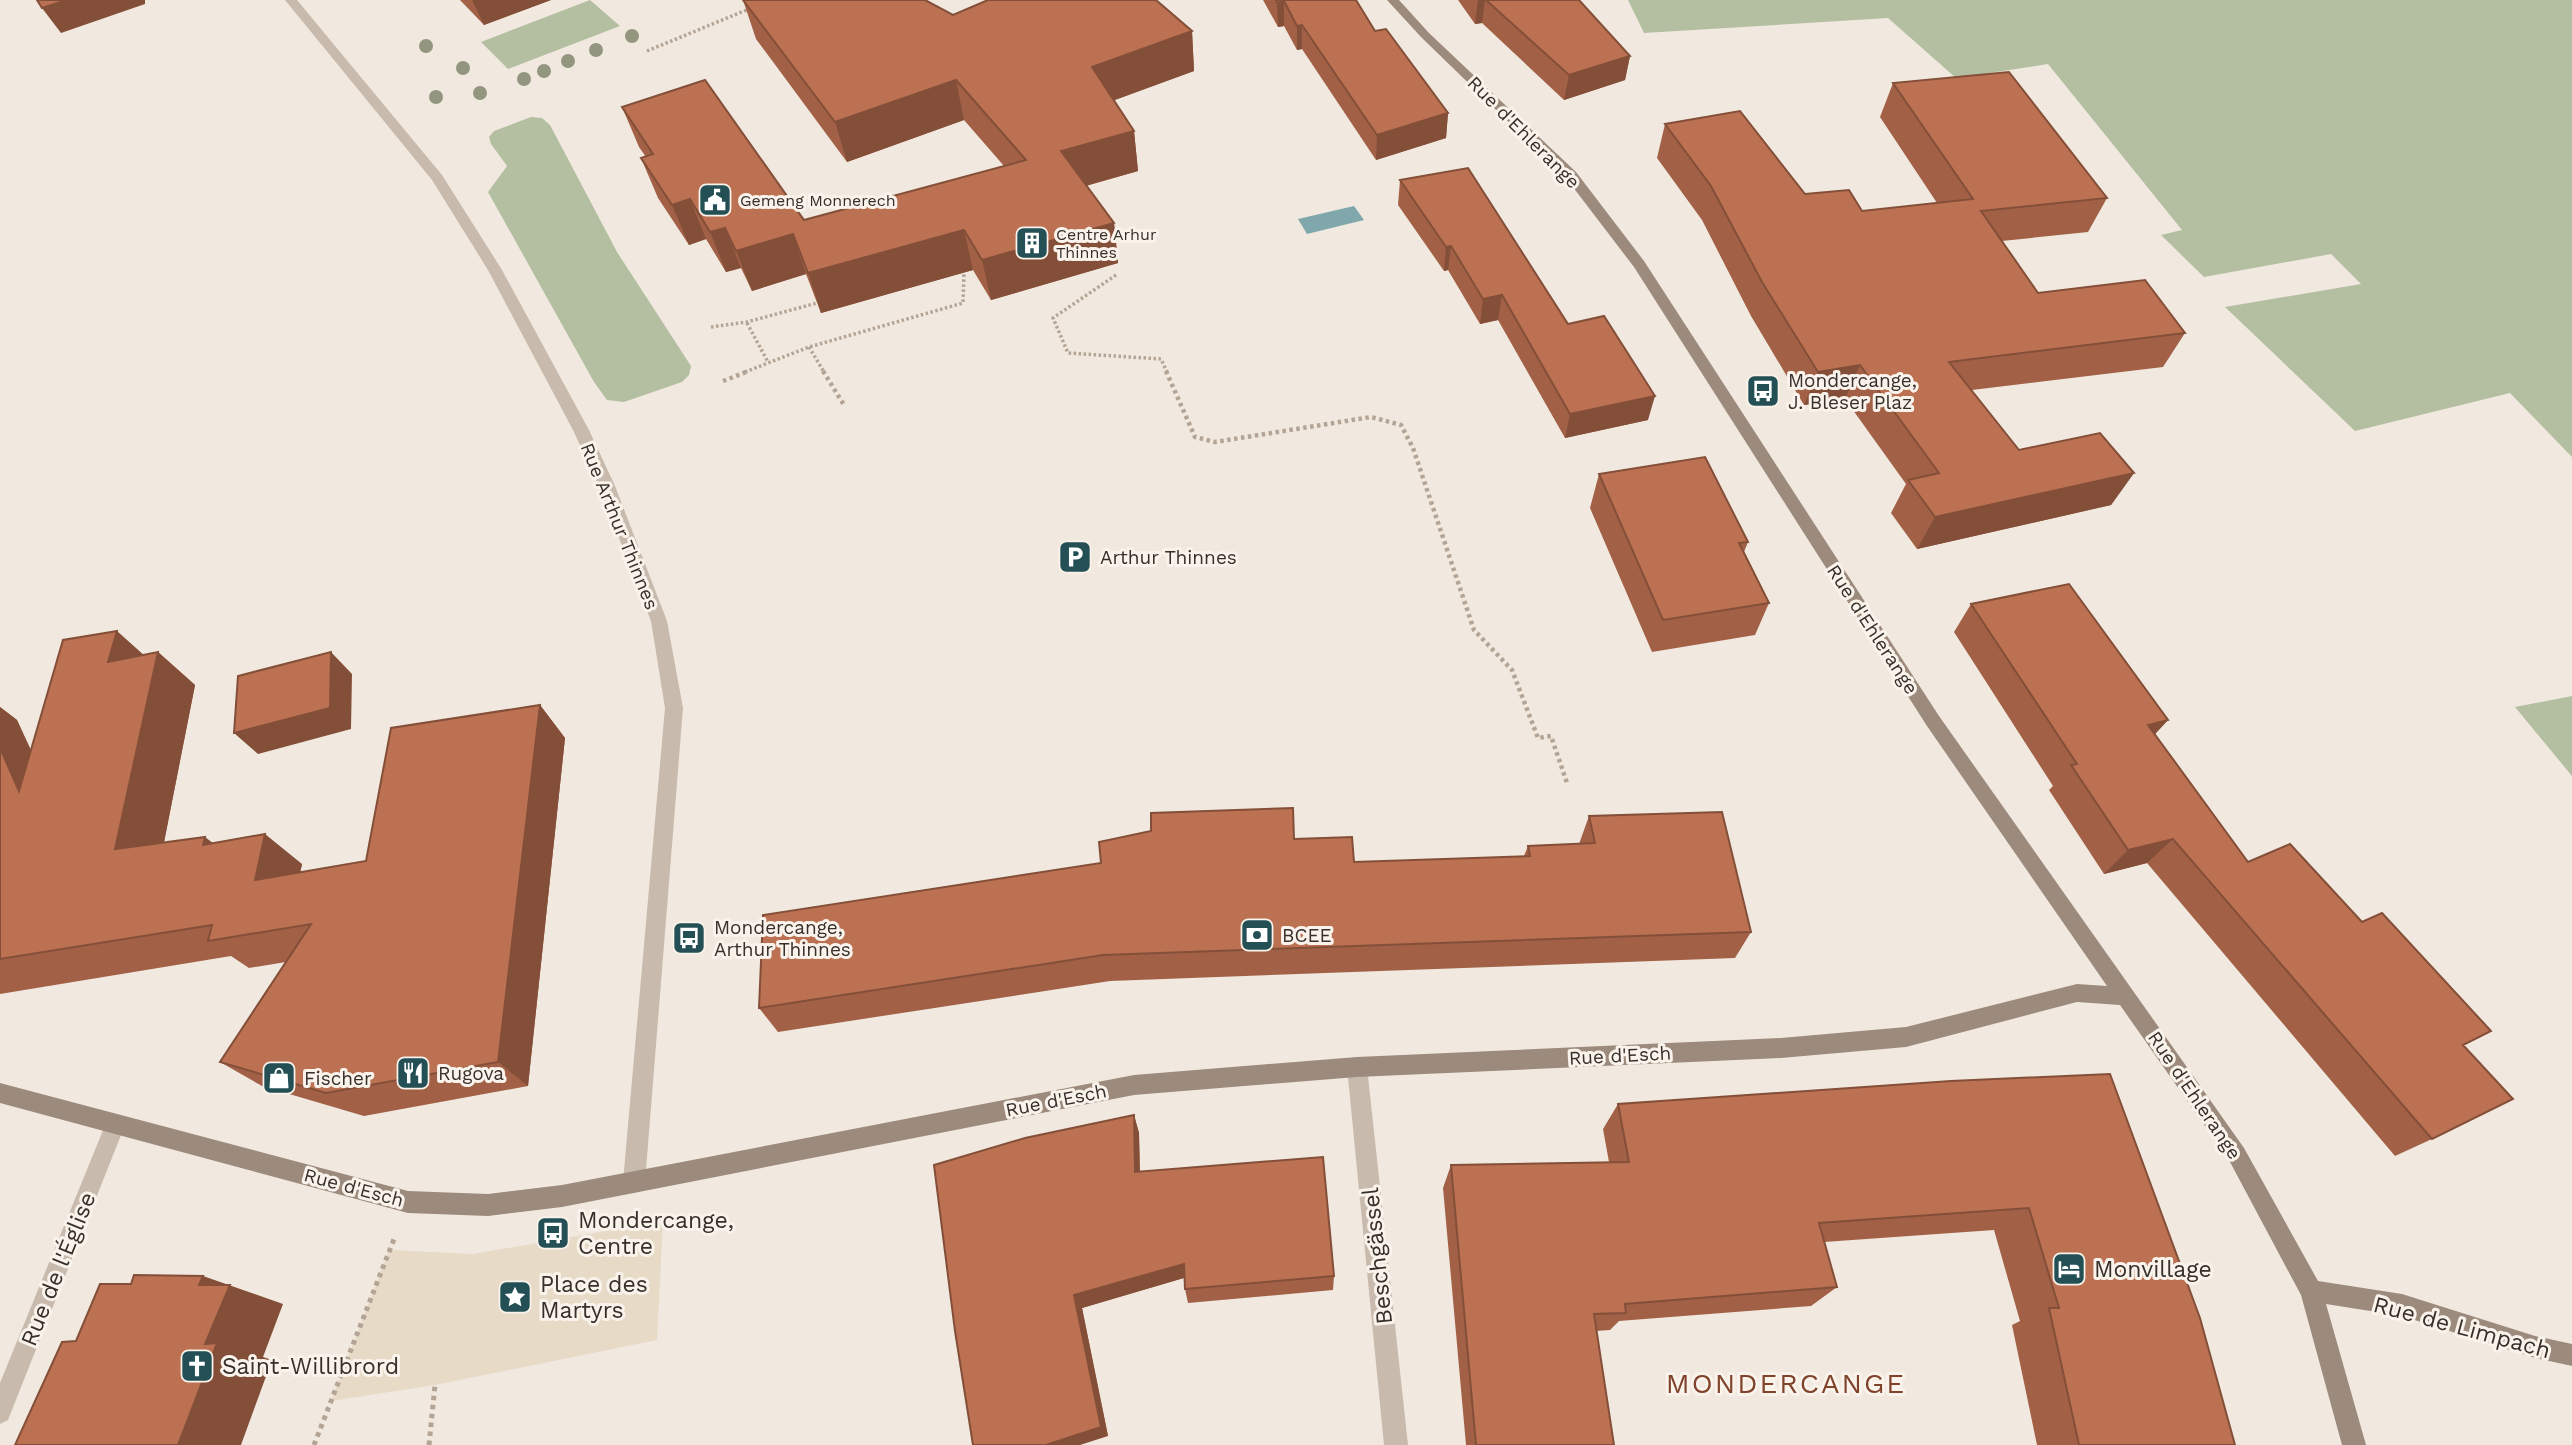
<svg xmlns="http://www.w3.org/2000/svg" width="2572" height="1445" viewBox="0 0 2572 1445" font-family="'Work Sans',sans-serif">
  <style>
    .green { fill: #b3bfa0 }
    .plaza { fill: #e7dbc8 }
    .water { fill: #80a8ac }
    .lines { fill: none; stroke-linecap: round; stroke-linejoin: round }
    .path-far2 { stroke: #b4a496; stroke-width: 3.5; stroke-dasharray: 2.5 2.5; stroke-linecap: butt }
    .path-far1 { stroke: #b4a496; stroke-width: 4.5; stroke-dasharray: 3.5 3.5; stroke-linecap: butt }
    .path { stroke: #b4a496; stroke-width: 5; stroke-dasharray: 4.5 4.5; stroke-linecap: butt }
    .lane { fill: #c8baac; fill-rule: evenodd }
    .street { fill: #c8baac; fill-rule: evenodd }
    .secondary { fill: #9c8a7d; fill-rule: evenodd }
    .tree { fill: #92967f }
    .wall { fill: #a26147 }
    .shaded-wall { fill: #844f39 }
    .building { fill: #bc7152; stroke: #844f39; stroke-width: 2 }
    .labels { text-anchor: middle; stroke-width: 6; stroke-linejoin: round; paint-order: stroke }
    .far-poi-label { font-size: 16px; fill: #372f2a; stroke: #f9f3eb; text-anchor: start }
    .street-label { font-size: 19px; fill: #372f2a; stroke: #f9f3eb }
    .poi-label { font-size: 19px; fill: #372f2a; stroke: #f9f3eb; text-anchor: start }
    .near-poi-label { font-size: 23px; fill: #372f2a; stroke: #f9f3eb; text-anchor: start }
    .near-street-label { font-size: 23px; fill: #372f2a; stroke: #f9f3eb }
    .near-quarter-label { font-size: 28px; letter-spacing: 2px; fill: #7f422a; stroke: #f9f3eb }
  </style>
  <rect width="100%" height="100%" fill="#f1e9df"/>
  <path class="green" d="M 590,0 L 620,26 L 508,69 L 481,42 Z
    M 1628,0 L 2572,0 L 2572,457 L 2510,393 L 2355,431 L 2225,307 L 2361,284 L 2331,254 L 2204,277 L 2161,235 L 2182,230 L 2048,64 L 1956,78 L 1888,18 L 1644,33 Z
    M 531,117 L 542,118 L 550,125 L 617,252 L 691,366 L 689,375 L 682,382 L 624,402 L 607,400 L 594,382 L 488,192 L 507,166 L 491,144 L 489,137 L 494,131 Z
    M 2572,696 L 2572,776 L 2515,707 Z"/>
  <path class="plaza" d="M 663,1221 L 657,1340 L 435,1385 L 331,1401 L 389,1250 L 473,1254 Z"/>
  <path class="water" d="M 1354,206 L 1364,220 L 1307,234 L 1298,219 Z"/>
  <g class="lines">
    <path class="path-far2" d="M 647,51 L 749,9
      M 1116,275 L 1053,318 L 1068,353 L 1161,359 L 1167,372
      M 747,323 L 768,362
      M 711,327 L 747,322 L 817,303
      M 809,347 L 824,372
      M 745,372 L 809,347 L 963,303 L 964,273 L 960,267"/>
    <path class="path-far1" d="M 823,371 L 844,405
      M 1166,371 L 1195,437 L 1215,442 L 1371,417 L 1401,425 L 1413,448 L 1474,630 L 1512,670 L 1538,738 L 1551,736 L 1567,783
      M 723,381 L 749,371"/>
    <path class="path" d="M 314,1445 L 394,1239
      M 429,1445 L 435,1385"/>
    <path class="lane" d="M 1357,1057 L 1364,1060 L 1367,1067 L 1408,1445 L 1384,1445 L 1347,1067 L 1350,1060 Z"/>
    <path class="street" d="M 285,0 L 297,0 L 442,175 L 502,270 L 589,430 L 615,486 L 667,621 L 683,708 L 645,1182 L 642,1190 L 634,1193 L 626,1190 L 623,1182 L 665,708 L 651,621 L 599,486 L 573,430 L 488,270 L 432,180 Z
      M 115,1115 L 122,1118 L 125,1125 L 8,1420 L 0,1424 L 0,1383 L 108,1118 Z"/>
    <path class="secondary" d="M 1387,0 L 1399,0 L 1429,33 L 1576,172 L 1644,261 L 1939,716 L 2244,1148 L 2318,1281 L 2402,1294 L 2535,1336 L 2572,1344 L 2572,1366 L 2535,1358 L 2402,1316 L 2326,1304 L 2366,1445 L 2342,1445 L 2301,1295 L 2230,1162 L 2120,1005 L 2077,1002 L 1906,1047 L 1781,1058 L 1357,1077 L 1134,1095 L 562,1207 L 488,1216 L 408,1213 L 0,1103 L 0,1083 L 408,1191 L 488,1194 L 562,1185 L 1134,1075 L 1357,1057 L 1781,1038 L 1906,1027 L 2077,984 L 2107,986 L 1927,726 L 1634,267 L 1566,178 L 1421,37 Z"/>
  </g>
  <g class="tree">
    <circle cx="632" cy="36" r="7"/>
    <circle cx="426" cy="46" r="7"/>
    <circle cx="596" cy="50" r="7"/>
    <circle cx="568" cy="61" r="7"/>
    <circle cx="463" cy="68" r="7"/>
    <circle cx="544" cy="71" r="7"/>
    <circle cx="524" cy="79" r="7"/>
    <circle cx="480" cy="93" r="7"/>
    <circle cx="436" cy="97" r="7"/>
  </g>
  <path class="wall" d="M 460,0 L 551,0 L 484,25 Z
    M 743,0 L 953,15 L 1192,31 L 1194,71 L 1114,100 L 1134,131 L 1138,171 L 1086,186 L 1114,223 L 1118,263 L 991,300 L 973,270 L 821,313 L 806,274 L 752,291 L 741,268 L 726,272 L 706,239 L 689,245 L 658,198 L 641,158 L 646,157 L 639,147 L 622,107 L 804,220 L 1004,166 L 964,120 L 847,162 L 756,39 Z
    M 1263,0 L 1356,0 L 1375,31 L 1448,113 L 1446,138 L 1376,160 L 1302,49 L 1297,50 L 1284,26 L 1278,27 Z
    M 1458,0 L 1579,0 L 1630,56 L 1625,80 L 1564,100 L 1482,23 L 1475,24 Z
    M 1893,83 L 2107,198 L 2088,232 L 2002,241 L 2038,293 L 2185,333 L 2163,367 L 1972,390 L 2019,450 L 2134,473 L 2111,505 L 1917,549 L 1891,513 L 1906,484 L 1845,399 L 1804,405 L 1751,316 L 1702,220 L 1657,158 L 1665,124 L 1805,194 L 1862,211 L 1937,203 L 1880,117 Z
    M 1400,180 L 1568,324 L 1648,420 L 1565,438 L 1498,320 L 1480,324 L 1448,270 L 1444,271 L 1398,205 Z
    M 1599,474 L 1748,542 L 1744,552 L 1769,603 L 1755,635 L 1652,652 L 1590,508 Z
    M 1971,604 L 2168,720 L 2155,734 L 2248,862 L 2464,1045 L 2432,1139 L 2395,1156 L 2147,863 L 2104,874 L 2049,790 L 2053,786 L 1954,632 Z
    M 158,652 L 195,685 L 164,842 L 213,843 L 302,864 L 300,873 L 366,861 L 540,705 L 565,738 L 528,1086 L 364,1116 L 262,1086 L 220,1062 L 286,962 L 249,968 L 231,956 L 0,994 L 0,707 L 17,720 L 31,750 L 144,655 Z
    M 1589,816 L 1751,932 L 1735,958 L 1110,981 L 778,1032 L 759,1008 L 1294,839 L 1354,862 L 1524,856 L 1528,846 L 1579,844 Z
    M 1951,1081 L 2235,1445 L 2037,1445 L 2012,1325 L 2020,1321 L 1994,1230 L 1824,1242 L 1837,1287 L 1811,1306 L 1619,1321 L 1610,1330 L 1596,1331 L 1614,1445 L 1466,1445 L 1443,1188 L 1451,1165 L 1609,1162 L 1603,1129 L 1618,1104 Z
    M 1134,1115 L 1139,1133 L 1140,1171 L 1334,1276 L 1333,1290 L 1188,1303 L 1185,1289 L 1184,1278 L 1082,1308 L 1108,1436 L 955,1331 Z"/>
  <path class="shaded-wall" d="M 67,0 L 145,0 L 145,4 L 61,33 L 42,8 Z
    M 472,0 L 551,0 L 484,25 Z
    M 1478,0 L 1485,0 L 1482,23 L 1475,24 Z
    M 1284,1 L 1284,26 L 1278,27 L 1277,3 Z
    M 1302,25 L 1302,49 L 1297,50 L 1297,26 Z
    M 1192,31 L 1194,71 L 1096,107 L 1092,67 Z
    M 1630,56 L 1625,80 L 1564,100 L 1569,75 Z
    M 956,80 L 964,120 L 847,162 L 835,122 Z
    M 1448,113 L 1446,138 L 1376,160 L 1377,135 Z
    M 1134,131 L 1138,171 L 1067,191 L 1061,151 Z
    M 690,199 L 706,239 L 689,245 L 672,205 Z
    M 1114,223 L 1118,263 L 991,300 L 982,260 Z
    M 725,228 L 741,268 L 726,272 L 710,232 Z
    M 964,230 L 973,270 L 821,313 L 808,273 Z
    M 793,234 L 806,274 L 752,291 L 736,251 Z
    M 1451,246 L 1448,270 L 1444,271 L 1446,247 Z
    M 1502,295 L 1498,320 L 1480,324 L 1483,299 Z
    M 1860,365 L 1845,399 L 1804,405 L 1818,372 Z
    M 1655,396 L 1648,420 L 1565,438 L 1570,414 Z
    M 2134,473 L 2111,505 L 1917,549 L 1935,517 Z
    M 117,631 L 155,665 L 108,662 Z
    M 158,652 L 195,685 L 157,878 L 115,849 Z
    M 331,652 L 352,674 L 351,729 L 258,754 L 234,733 Z
    M 540,705 L 565,738 L 528,1086 L 498,1062 Z
    M 0,707 L 17,720 L 63,822 L 19,791 L 0,748 Z
    M 2168,720 L 2144,746 L 2148,725 Z
    M 265,834 L 302,864 L 292,909 L 255,880 Z
    M 205,837 L 244,867 L 203,845 Z
    M 2173,839 L 2147,863 L 2104,874 L 2128,850 Z
    M 1134,1115 L 1139,1133 L 1140,1188 L 1135,1172 Z
    M 1184,1264 L 1187,1277 L 1082,1308 L 1108,1436 L 1080,1445 L 1046,1445 L 1074,1295 Z
    M 203,1276 L 283,1304 L 263,1357 L 272,1360 L 241,1445 L 178,1445 L 199,1285 Z"/>
  <path class="building" d="M 37,0 L 67,0 L 42,8 Z
    M 743,0 L 925,0 L 953,15 L 988,0 L 1156,0 L 1192,31 L 1092,67 L 1134,131 L 1061,151 L 1114,223 L 982,260 L 964,230 L 808,273 L 793,234 L 736,251 L 725,228 L 710,232 L 690,199 L 672,205 L 641,158 L 653,154 L 622,107 L 705,80 L 804,220 L 1026,160 L 956,80 L 835,122 Z
    M 1276,0 L 1356,0 L 1375,31 L 1386,29 L 1448,113 L 1377,135 L 1302,25 L 1297,26 L 1284,1 L 1277,3 Z
    M 1486,0 L 1579,0 L 1630,56 L 1569,75 Z
    M 2009,72 L 2107,198 L 1981,211 L 2038,293 L 2145,280 L 2185,333 L 1949,362 L 2019,450 L 2100,433 L 2134,473 L 1935,517 L 1908,480 L 1939,473 L 1860,365 L 1818,372 L 1762,282 L 1711,186 L 1665,124 L 1740,111 L 1805,194 L 1849,190 L 1862,211 L 1973,199 L 1893,83 Z
    M 1468,168 L 1568,324 L 1604,316 L 1655,396 L 1570,414 L 1502,295 L 1483,299 L 1451,246 L 1446,247 L 1400,180 Z
    M 1705,457 L 1748,542 L 1739,543 L 1769,603 L 1663,620 L 1599,474 Z
    M 2069,584 L 2168,720 L 2148,725 L 2248,862 L 2290,844 L 2362,922 L 2382,913 L 2491,1031 L 2463,1045 L 2513,1099 L 2432,1139 L 2173,839 L 2128,850 L 2071,765 L 2077,764 L 1971,604 Z
    M 117,631 L 108,662 L 158,652 L 115,849 L 205,837 L 203,845 L 265,834 L 255,880 L 366,861 L 391,728 L 540,705 L 498,1062 L 326,1093 L 220,1062 L 311,924 L 208,941 L 212,925 L 0,959 L 0,748 L 19,791 L 63,640 Z
    M 331,652 L 330,708 L 234,733 L 238,676 Z
    M 1293,808 L 1294,839 L 1352,837 L 1354,862 L 1530,856 L 1528,846 L 1595,843 L 1589,816 L 1722,812 L 1751,932 L 1103,955 L 759,1008 L 763,915 L 1101,863 L 1099,842 L 1151,831 L 1151,813 Z
    M 2110,1074 L 2200,1318 L 2235,1445 L 2079,1445 L 2049,1308 L 2059,1308 L 2029,1208 L 1819,1223 L 1837,1287 L 1625,1304 L 1626,1313 L 1594,1314 L 1614,1445 L 1476,1445 L 1451,1165 L 1629,1162 L 1618,1104 L 1951,1081 Z
    M 1134,1115 L 1135,1172 L 1323,1157 L 1334,1276 L 1185,1289 L 1184,1264 L 1074,1295 L 1101,1427 L 1046,1445 L 973,1445 L 955,1331 L 934,1165 L 1025,1138 Z
    M 134,1275 L 203,1276 L 199,1285 L 230,1285 L 205,1344 L 217,1343 L 178,1445 L 15,1445 L 62,1342 L 76,1341 L 100,1284 L 131,1284 Z"/>
  <defs>
    <symbol id="civic-square" viewBox="-11 -11 22 22"><rect x="-9" y="-9" width="18" height="18" rx="4" fill="#234f55" stroke="#f9f3eb"/><path d="M-.6-6.5H3V-4.5H.6V-3L4-1V1h2V6H-6V1h2V-1L-.6-3ZM-1.2 2.5V6h2.4V2.5Z" fill="#fff"/></symbol>
    <symbol id="building-square" viewBox="-11 -11 22 22"><rect x="-9" y="-9" width="18" height="18" rx="4" fill="#234f55" stroke="#f9f3eb"/><path d="M-4-6H4V6H1V3H-1V6H-4ZM-2.5-4.3h1.7v1.8h-1.7ZM.8-4.3h1.7v1.8H.8ZM-2.5-1h1.7V.8h-1.7ZM.8-1h1.7V.8H.8Z" fill="#fff"/></symbol>
    <symbol id="bus-square" viewBox="-11 -11 22 22"><rect x="-9" y="-9" width="18" height="18" rx="4" fill="#234f55" stroke="#f9f3eb"/><path d="M-5-6H5V4H4V6H2V4H-2V6H-4V4H-5ZM-3.5-4V0h7V-4ZM-3.5 1.2v1.5H-2V1.2ZM2 1.2v1.5H3.5V1.2Z" fill="#fff"/></symbol>
    <symbol id="parking-square" viewBox="-11 -11 22 22"><rect x="-9" y="-9" width="18" height="18" rx="4" fill="#234f55" stroke="#f9f3eb"/><path d="M-3.5-5.5H1a3.5 3.5 0 0 1 0 7H-1V5.5H-3.5ZM-1-3.4V-.6H.8a1.4 1.4 0 0 0 0-2.8Z" fill="#fff"/></symbol>
    <symbol id="bank-square" viewBox="-11 -11 22 22"><rect x="-9" y="-9" width="18" height="18" rx="4" fill="#234f55" stroke="#f9f3eb"/><path d="M-6-4H6V4H-6ZM0-2.3a2.3 2.3 0 1 0 0 4.6a2.3 2.3 0 1 0 0-4.6Z" fill="#fff"/></symbol>
    <symbol id="restaurant-square" viewBox="-11 -11 22 22"><rect x="-9" y="-9" width="18" height="18" rx="4" fill="#234f55" stroke="#f9f3eb"/><path d="M-5-6h1v4h1v-4h1v4h1v-4h1v5L-1.5 .5V6h-2V.5L-5-1ZM5-6V6H3V1.5H1.5Q1.5-4 5-6Z" fill="#fff"/></symbol>
    <symbol id="shop-square" viewBox="-11 -11 22 22"><rect x="-9" y="-9" width="18" height="18" rx="4" fill="#234f55" stroke="#f9f3eb"/><path d="M-5-2.5h2.3a2.7 3.5 0 0 1 5.4 0H5L5.5 6h-11ZM-1.5-2.5h3a1.5 2.3 0 0 0-3 0Z" fill="#fff"/></symbol>
    <symbol id="hotel-square" viewBox="-11 -11 22 22"><rect x="-9" y="-9" width="18" height="18" rx="4" fill="#234f55" stroke="#f9f3eb"/><path d="M-6-4.5h1.5V1H6V5H4.5V3h-9V5H-6ZM-4 0a1.8 1.8 0 1 1 3.6 0ZM.5 0V-2.5h3Q6-2.5 6 0Z" fill="#fff"/></symbol>
    <symbol id="sight-square" viewBox="-11 -11 22 22"><rect x="-9" y="-9" width="18" height="18" rx="4" fill="#234f55" stroke="#f9f3eb"/><path d="M0-6L1.8-2.2L6-1.7L2.9 1.2L3.7 5.4L0 3.3L-3.7 5.4L-2.9 1.2L-6-1.7L-1.8-2.2Z" fill="#fff"/></symbol>
    <symbol id="church-square" viewBox="-11 -11 22 22"><rect x="-9" y="-9" width="18" height="18" rx="4" fill="#234f55" stroke="#f9f3eb"/><path d="M-1.2-6h2.4v3.5h3.3v2.4h-3.3V6h-2.4V-.1h-3.3v-2.4h3.3Z" fill="#fff"/></symbol>
  </defs>
  <g fill-rule="evenodd">
    <use href="#civic-square" x="696" y="181" width="38" height="38"/>
    <use href="#building-square" x="1013" y="224" width="38" height="38"/>
    <use href="#bus-square" x="1744" y="372" width="38" height="38"/>
    <use href="#parking-square" x="1056" y="538" width="38" height="38"/>
    <use href="#bank-square" x="1238" y="916" width="38" height="38"/>
    <use href="#bus-square" x="670" y="919" width="38" height="38"/>
    <use href="#restaurant-square" x="394" y="1054" width="38" height="38"/>
    <use href="#shop-square" x="260" y="1059" width="38" height="38"/>
    <use href="#bus-square" x="534" y="1214" width="38" height="38"/>
    <use href="#hotel-square" x="2050" y="1250" width="38" height="38"/>
    <use href="#sight-square" x="496" y="1278" width="38" height="38"/>
    <use href="#church-square" x="178" y="1347" width="38" height="38"/>
  </g>
  <g class="labels">
    <g class="far-poi-label">
      <text x="740" y="206">Gemeng Monnerech</text>
      <text x="1056" y="240">Centre Arhur<tspan x="1056" dy="18">Thinnes</tspan></text>
    </g>
    <g class="street-label">
      <text transform="translate(1524 132) rotate(45)" y="7">Rue d'Ehlerange</text>
      <text transform="translate(620 526) rotate(68)" y="7">Rue Arthur Thinnes</text>
      <text transform="translate(1873 629) rotate(57)" y="7">Rue d'Ehlerange</text>
      <text transform="translate(1620 1055) rotate(-3)" y="7">Rue d'Esch</text>
      <text transform="translate(2195 1095) rotate(56)" y="7">Rue d'Ehlerange</text>
      <text transform="translate(1056 1100) rotate(-11)" y="7">Rue d'Esch</text>
      <text transform="translate(354 1187) rotate(15)" y="7">Rue d'Esch</text>
    </g>
    <g class="poi-label">
      <text x="1788" y="387">Mondercange,<tspan x="1788" dy="22">J. Bleser Plaz</tspan></text>
      <text x="1100" y="564">Arthur Thinnes</text>
      <text x="714" y="934">Mondercange,<tspan x="714" dy="22">Arthur Thinnes</tspan></text>
      <text x="1282" y="942">BCEE</text>
      <text x="438" y="1080">Rugova</text>
      <text x="304" y="1085">Fischer</text>
    </g>
    <g class="near-poi-label">
      <text x="578" y="1228">Mondercange,<tspan x="578" dy="26">Centre</tspan></text>
      <text x="2094" y="1277">Monvillage</text>
      <text x="540" y="1292">Place des<tspan x="540" dy="26">Martyrs</tspan></text>
      <text x="222" y="1374">Saint-Willibrord</text>
    </g>
    <g class="near-street-label">
      <text transform="translate(1377 1256) rotate(-96)" y="8">Beschgässel</text>
      <text transform="translate(58 1269) rotate(-68)" y="8">Rue de l'Église</text>
      <text transform="translate(2462 1327) rotate(15)" y="8">Rue de Limpach</text>
    </g>
    <g class="near-quarter-label">
      <text x="1786" y="1393">MONDERCANGE</text>
    </g>
  </g>
</svg>
